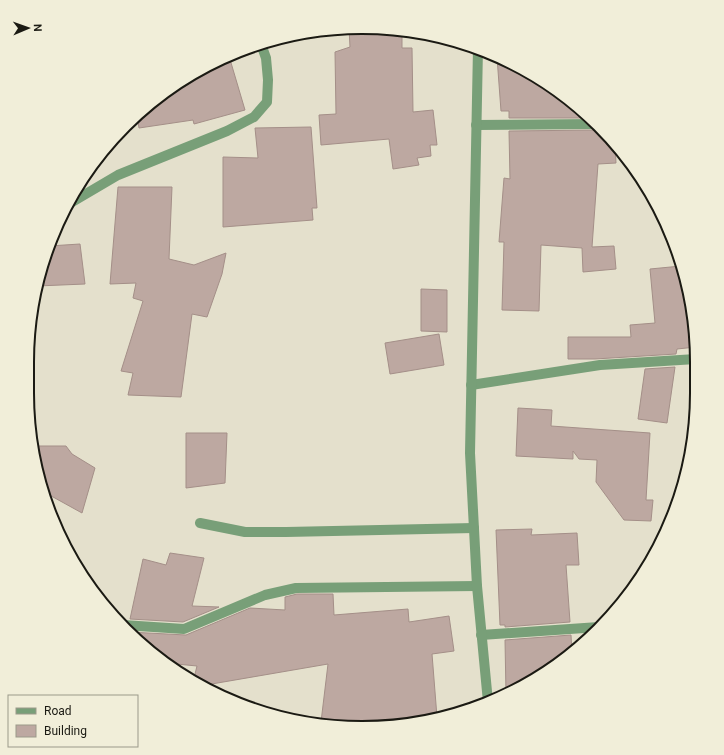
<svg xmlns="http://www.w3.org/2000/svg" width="724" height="755" viewBox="0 0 724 755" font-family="Roboto,sans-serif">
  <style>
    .building { fill: #bda8a1; stroke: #a48f88 }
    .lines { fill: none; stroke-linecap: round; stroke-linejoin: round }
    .minor { stroke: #789f78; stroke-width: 10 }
    .tertiary { stroke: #789f78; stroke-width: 10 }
    .rim { fill: none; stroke: #1b1a13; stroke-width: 2 }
  </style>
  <rect width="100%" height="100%" fill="#e4e0cc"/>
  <path class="building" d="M 349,28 L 402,30 L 402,48 L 412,48 L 413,112 L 433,110 L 437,145 L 430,145 L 431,156 L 417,158 L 419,165 L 393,169 L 389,139 L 321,145 L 319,115 L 336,114 L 335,52 L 350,47 Z
    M 229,56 L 245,110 L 194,124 L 193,120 L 139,128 L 137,116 L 158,96 L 214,62 Z
    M 497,57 L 529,72 L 583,110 L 590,118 L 509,118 L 509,111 L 501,111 Z
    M 311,127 L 317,208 L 312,208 L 313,220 L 223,227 L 223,157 L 258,158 L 255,128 Z
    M 600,129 L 615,145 L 616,163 L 598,164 L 592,247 L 614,246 L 616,269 L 583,272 L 582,248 L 541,245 L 539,311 L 502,310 L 504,242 L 499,242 L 504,178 L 510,179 L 509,131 L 596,130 Z
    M 118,187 L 172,187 L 169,259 L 194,265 L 226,253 L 222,274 L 207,317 L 192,314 L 181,397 L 128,395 L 133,373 L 121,371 L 143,301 L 133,298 L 136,283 L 110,284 Z
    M 80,244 L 85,284 L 37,286 L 45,255 L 49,246 Z
    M 681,266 L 683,291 L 688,290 L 696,340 L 696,347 L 677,349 L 676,354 L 595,359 L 568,359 L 568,337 L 631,337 L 630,325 L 655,323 L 650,269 Z
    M 421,289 L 447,290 L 447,332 L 421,331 Z
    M 439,334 L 444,365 L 390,374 L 385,343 Z
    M 675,367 L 667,423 L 638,419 L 645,369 Z
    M 518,408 L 552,410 L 551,426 L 650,433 L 646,500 L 653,500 L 651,521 L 624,520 L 596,482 L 597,460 L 579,459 L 573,451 L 573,459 L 516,456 Z
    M 186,433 L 227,433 L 225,483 L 186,488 Z
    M 33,446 L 66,446 L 72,454 L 95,468 L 82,513 L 44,492 L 33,459 Z
    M 532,529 L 531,535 L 577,533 L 579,565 L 566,565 L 570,622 L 505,627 L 505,625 L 500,625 L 496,530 Z
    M 170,553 L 204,558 L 192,606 L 219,607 L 183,622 L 130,619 L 143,559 L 166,565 Z
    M 297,594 L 333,594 L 334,615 L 408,609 L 409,622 L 449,616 L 454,651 L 432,654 L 437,717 L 384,727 L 355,726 L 321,722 L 328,664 L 200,686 L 193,682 L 197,666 L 166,663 L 141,645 L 129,632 L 186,635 L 250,608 L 285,610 L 285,597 Z
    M 571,635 L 572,653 L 529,683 L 506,694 L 505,640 Z"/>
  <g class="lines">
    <path class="minor" d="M 476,125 L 596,124
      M 67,205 L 118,175 L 227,131 L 254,117 L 267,102 L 268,80 L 266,58 L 261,44
      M 471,385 L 600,365 L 696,359
      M 200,523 L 245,532 L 286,532 L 474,528
      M 123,625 L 184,629 L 265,595 L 296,588 L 477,586
      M 481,635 L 599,627"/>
    <path class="tertiary" d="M 478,48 L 470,453 L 477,586 L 488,702"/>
  </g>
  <path d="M0 0H724V755H0ZM362 34H362A328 328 0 0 1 690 362V393A328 328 0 0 1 362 721H362A328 328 0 0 1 34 393V362A328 328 0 0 1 362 34Z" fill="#f1eed9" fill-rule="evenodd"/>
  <path class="rim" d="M362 34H362A328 328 0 0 1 690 362V393A328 328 0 0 1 362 721H362A328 328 0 0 1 34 393V362A328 328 0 0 1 362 34Z"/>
  <rect x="8" y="695" width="130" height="52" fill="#f1eed9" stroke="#9b998a"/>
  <rect x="16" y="708" width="20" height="6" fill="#789f78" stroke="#9b998a"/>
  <text x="44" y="715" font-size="12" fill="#1b1a13">Road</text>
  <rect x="16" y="725" width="20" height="12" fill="#bda8a1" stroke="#9b998a"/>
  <text x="44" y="735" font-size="12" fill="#1b1a13">Building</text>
  <g transform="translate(28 28) rotate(88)" stroke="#f1eed9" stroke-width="3" paint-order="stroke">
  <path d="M0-3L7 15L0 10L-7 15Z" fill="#1b1a13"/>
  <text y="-6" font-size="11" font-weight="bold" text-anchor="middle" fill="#1b1a13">N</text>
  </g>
</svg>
